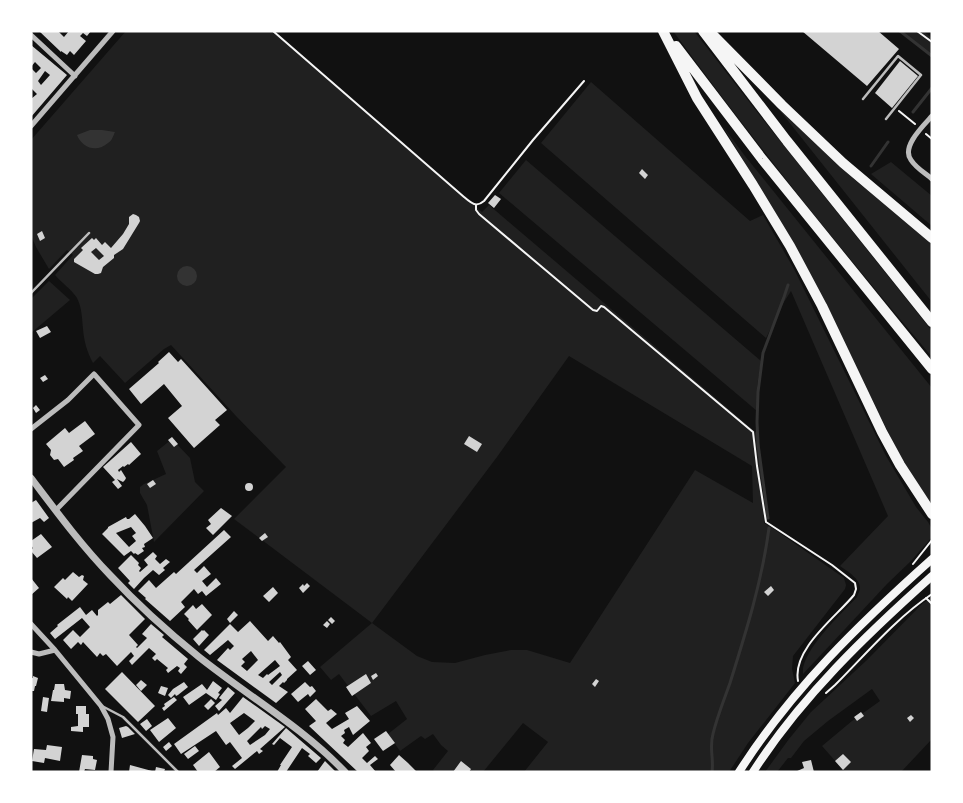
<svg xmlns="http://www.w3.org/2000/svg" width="963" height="803" viewBox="0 0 963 803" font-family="Karla,sans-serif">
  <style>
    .green { fill: #202020; fill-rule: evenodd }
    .water { fill: #333 }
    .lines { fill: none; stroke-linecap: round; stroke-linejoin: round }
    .stream { stroke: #333; stroke-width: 3 }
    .building { fill: #d3d3d3; fill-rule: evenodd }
    .path { stroke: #f5f5f5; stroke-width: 2 }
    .service { stroke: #bcbcbc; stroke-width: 2.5 }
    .minor { stroke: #bcbcbc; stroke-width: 5 }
    .tertiary { stroke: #bcbcbc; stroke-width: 7 }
    .secondary { stroke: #f5f5f5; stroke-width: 8 }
    .motorway { stroke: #f5f5f5; stroke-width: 10 }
  </style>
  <rect width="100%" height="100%" fill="#111"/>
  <path class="green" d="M 126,31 L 273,31 L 482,212 L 489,205 L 759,435 L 764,523 L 774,529 L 844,578 L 846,585 L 845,589 L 793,656 L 792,669 L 795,683 L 748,743 L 729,772 L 524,772 L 548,742 L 523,723 L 483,772 L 435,772 L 433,770 L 448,751 L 441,745 L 433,734 L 425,739 L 421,736 L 400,751 L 388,734 L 407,719 L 396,701 L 371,716 L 339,674 L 331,680 L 320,667 L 372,623 L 234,519 L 286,467 L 236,416 L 171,345 L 164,349 L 125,383 L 100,356 L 93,363 C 87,352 84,341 83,329 C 82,318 82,308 77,298 C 72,290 61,282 55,275 L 73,255 L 67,250 L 49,269 L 36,247 L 31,235 L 31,140 ZM 569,356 L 752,466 L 753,503 L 695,470 L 570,663 L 527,650 L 511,650 L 485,655 L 455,663 L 432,662 L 417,656 L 372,623 L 497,457 Z
    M 673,31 L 694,31 L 761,117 L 932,331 L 932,357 C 842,251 755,143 673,31 Z
    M 902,31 L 923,31 L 932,38 L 932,56 Z
    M 591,82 L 750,221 L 763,215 L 794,269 L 886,456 L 916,507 L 928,522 L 932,529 L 932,537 L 911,561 L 887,584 L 803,674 C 800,652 842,613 857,597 C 857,596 860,590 860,589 C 861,579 847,571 840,566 L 888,516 L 791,291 L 784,302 L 766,338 L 541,143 Z
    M 777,107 L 856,181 L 932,241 L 932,302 Z
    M 722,125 L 745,156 L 932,388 L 932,505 L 902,461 L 848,350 L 752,175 Z
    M 526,160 L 761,361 L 757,386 L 757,411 L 499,193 Z
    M 891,162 L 932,196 L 932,226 L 871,174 Z
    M 49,281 L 70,300 L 31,333 L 31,299 Z
    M 172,439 L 190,458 L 195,482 L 204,491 L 154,542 L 147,505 L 140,493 L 140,487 L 144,484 L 166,474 L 157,451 Z
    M 932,597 L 932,739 L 901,772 L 845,772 L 822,746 L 852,721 L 880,701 L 872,689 L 828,721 L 804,741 L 791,758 L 788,758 L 777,772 L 765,772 L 789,739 L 811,712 L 867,660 L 922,604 Z"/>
  <path class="water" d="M 90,130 L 102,130 L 115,132 C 113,136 112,141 108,143 C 97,153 82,148 77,135 Z
    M177 276a10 10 0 1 1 20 0a10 10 0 1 1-20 0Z"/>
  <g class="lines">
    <path class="stream" d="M 900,31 L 932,56
      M 913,112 L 932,88
      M 871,166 L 888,142
      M 768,518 L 758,444 L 757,422 L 758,392 L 763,353 L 784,297 L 788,285
      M 712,772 C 714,759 709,747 713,734 C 717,717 724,700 730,683 C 746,632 762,581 769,528"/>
  </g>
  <path class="building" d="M 39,31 L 58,31 L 64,37 L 69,31 L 91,31 L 87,36 L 83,33 L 80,36 L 86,41 L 74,55 L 70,51 L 67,55 L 61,51 L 61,52 Z
    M 802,31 L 878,31 L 899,49 L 867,86 Z
    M 31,45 L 67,75 L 31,117 L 31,99 L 37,94 L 31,88 L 31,68 L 36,73 L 41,68 L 35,62 L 31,67 ZM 45,71 L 50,75 L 41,85 L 38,81 Z
    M 900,61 L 918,76 L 892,108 L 875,93 Z
    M 642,169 L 648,175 L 645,179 L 639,173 Z
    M 495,195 L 501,199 L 494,208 L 488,203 Z
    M 133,214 L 136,215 L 139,217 L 140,221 L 139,223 L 123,249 L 114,255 L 114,258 L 103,267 L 101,273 L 98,274 L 95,274 L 74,262 L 74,259 L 83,250 L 81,248 L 92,238 L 94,240 L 96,238 L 102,245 L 105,242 L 111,248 L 123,234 L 129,224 L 129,217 ZM 96,248 L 104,256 L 99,260 L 91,252 Z
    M 42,231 L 45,238 L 40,241 L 37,234 Z
    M 47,326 L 51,332 L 40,338 L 36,331 Z
    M 169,352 L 178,362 L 181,359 L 227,410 L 215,420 L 220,425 L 194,448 L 168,418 L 182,406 L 164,384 L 141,404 L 129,389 L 159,363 L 158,362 Z
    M 45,375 L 48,379 L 43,382 L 40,378 Z
    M 36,405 L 40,410 L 36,413 L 33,408 Z
    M 85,421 L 95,434 L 79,446 L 83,451 L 73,458 L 74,460 L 64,467 L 58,459 L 54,460 L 50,455 L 51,450 L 46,444 L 65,428 L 69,433 Z
    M 469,436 L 482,444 L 477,452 L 464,444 Z
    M 172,437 L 178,444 L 174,447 L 168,440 Z
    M 131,442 L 141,454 L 129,465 L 128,464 L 124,467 L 123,466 L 118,470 L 119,472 L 121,470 L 126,478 L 125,480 L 123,482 L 117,479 L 122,486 L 118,489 L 112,482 L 115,480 L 103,467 Z
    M 153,480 L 156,484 L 150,488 L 147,484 Z
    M245 487a4 4 0 1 1 8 0a4 4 0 1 1-8 0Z
    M 36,500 L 49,518 L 44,522 L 40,518 L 31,523 L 31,503 Z
    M 221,508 L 232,516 L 213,535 L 206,528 L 211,524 L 208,520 Z
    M 135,514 L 145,526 L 153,538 L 144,544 L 145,547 L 142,548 L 144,551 L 138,555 L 135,553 L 134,554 L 131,551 L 124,556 L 102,534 L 108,528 L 108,527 L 126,517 L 127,519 L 129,519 ZM 131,527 L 136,533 L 132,536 L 136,541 L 129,547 L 116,533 Z
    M 224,530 L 231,537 L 194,570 L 197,573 L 204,566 L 211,574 L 202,581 L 207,587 L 216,578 L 221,584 L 206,596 L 202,591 L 198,594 L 194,589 L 181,602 L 185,607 L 170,621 L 145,599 L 146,598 L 138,591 L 149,580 L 156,588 L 174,572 L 176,574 Z
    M 265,533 L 268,537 L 262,541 L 259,538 Z
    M 41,534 L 52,547 L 37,558 L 31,551 L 33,548 L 31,545 L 31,541 Z
    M 153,552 L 157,556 L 155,559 L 160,564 L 166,559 L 170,562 L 163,568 L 165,570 L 159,575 L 153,570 L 144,578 L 134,589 L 128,583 L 130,581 L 118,568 L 131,555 L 139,563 L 138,565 L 141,568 L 139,571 L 140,572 L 148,565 L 144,560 Z
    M 73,572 L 79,577 L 82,575 L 84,576 L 83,580 L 88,584 L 72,601 L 68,597 L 67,599 L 54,587 L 63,578 L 65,580 Z
    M 31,578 L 39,588 L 31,595 Z
    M 307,583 L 310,586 L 303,593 L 299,588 L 303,584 L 304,586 Z
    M 771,586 L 774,590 L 768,596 L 764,592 Z
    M 273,587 L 278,593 L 269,602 L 263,596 Z
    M 121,595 L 145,619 L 129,635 L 138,645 L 136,647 L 137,648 L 147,638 L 142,634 L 151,624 L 164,635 L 162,637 L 188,659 L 184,664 L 187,667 L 181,674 L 178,671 L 180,668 L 177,666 L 168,673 L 166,670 L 168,668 L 157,659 L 155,661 L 152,658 L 156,654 L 149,648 L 132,665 L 129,661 L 134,656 L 131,652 L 117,666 L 106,654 L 103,656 L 100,653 L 97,657 L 83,642 L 81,645 L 78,642 L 71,649 L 63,640 L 73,630 L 80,637 L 90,627 L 82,618 L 55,639 L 50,633 L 58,626 L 57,625 L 80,607 L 86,615 L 92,610 L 97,616 L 98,615 L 98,610 L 108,602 L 110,604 Z
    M 202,604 L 212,615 L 197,630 L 188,620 L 189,619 L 184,614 L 193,605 L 196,609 Z
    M 234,611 L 238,615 L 230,623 L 227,619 Z
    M 331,617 L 335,621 L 332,624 L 328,620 Z
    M 250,621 L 268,641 L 273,636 L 279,643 L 280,642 L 291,657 L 288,660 L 297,670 L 287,679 L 287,680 L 284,683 L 283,682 L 279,686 L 288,692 L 276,703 L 217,660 L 228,648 L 230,650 L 234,646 L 228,640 L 210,655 L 204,650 L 230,624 L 238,632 ZM 251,651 L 258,660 L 247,671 L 241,666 L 245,662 L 242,659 ZM 275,660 L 280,666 L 268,675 L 267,674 L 263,678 L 258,675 ZM 280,672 L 282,675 L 272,685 L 269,682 Z
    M 327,621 L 330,624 L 327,628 L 323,625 Z
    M 202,630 L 203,631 L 204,630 L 209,635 L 199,646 L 193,639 Z
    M 308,661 L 316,670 L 310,675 L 302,666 Z
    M 122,672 L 155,706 L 138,722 L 105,689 Z
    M 376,673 L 378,676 L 373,680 L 371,676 Z
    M 366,674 L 371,683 L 352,696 L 346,687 Z
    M 33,676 L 38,678 L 36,686 L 35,686 L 34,691 L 31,691 L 31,678 L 33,678 Z
    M 596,679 L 599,681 L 595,687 L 592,684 Z
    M 141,680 L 147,685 L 141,691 L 136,685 Z
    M 213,681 L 222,688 L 218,693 L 220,694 L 216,700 L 206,693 L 189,705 L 183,697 L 202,684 L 207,690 Z
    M 184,682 L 188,687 L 178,695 L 176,696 L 175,694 L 171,698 L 168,695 L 173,689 Z
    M 305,682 L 310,687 L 312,686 L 316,691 L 310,697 L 308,694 L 298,702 L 291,694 Z
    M 55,684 L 64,684 L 65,690 L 71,691 L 70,699 L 64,698 L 64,702 L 51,701 L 53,690 L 54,690 Z
    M 161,686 L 168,688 L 165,696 L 158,693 Z
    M 228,687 L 235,693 L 219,711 L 215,706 L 222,700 L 219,698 Z
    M 43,697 L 49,698 L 47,712 L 41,711 Z
    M 174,697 L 177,700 L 164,711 L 162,708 L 165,706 L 164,704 Z
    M 243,697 L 285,727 L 260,749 L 263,751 L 259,754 L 257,751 L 235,769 L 232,766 L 242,758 L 230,742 L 226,745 L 216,731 L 181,754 L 174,744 L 217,713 L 218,715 L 226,708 L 230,713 ZM 244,713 L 255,721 L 248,728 L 239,735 L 230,723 ZM 265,726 L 270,729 L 265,735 L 250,745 L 247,741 L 261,727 L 262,729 Z
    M 211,699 L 215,703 L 208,710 L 204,706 Z
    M 316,699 L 328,711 L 331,709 L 337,714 L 326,723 L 332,729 L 349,719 L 345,713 L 357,706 L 370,721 L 353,735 L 349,727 L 344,730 L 345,733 L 341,736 L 345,740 L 343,743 L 348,747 L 363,733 L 371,743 L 366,747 L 369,751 L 362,758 L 367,763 L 375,756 L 378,759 L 370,765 L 376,772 L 358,772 L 309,726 L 316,721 L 305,709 Z
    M 76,706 L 86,706 L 86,714 L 89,714 L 89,727 L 83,727 L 83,732 L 71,731 L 71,727 L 78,726 L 78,714 L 76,714 Z
    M 861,712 L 864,716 L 857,721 L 854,717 Z
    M 911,715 L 914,718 L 910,722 L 907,718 Z
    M 168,718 L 176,728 L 159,742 L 150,730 Z
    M 147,719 L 152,726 L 146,731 L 140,724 Z
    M 126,726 L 128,727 L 135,734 L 122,738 L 119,728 Z
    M 286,728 L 321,758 L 316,763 L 308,756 L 310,754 L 302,748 L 286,772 L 277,772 L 281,765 L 280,765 L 292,747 L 280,738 L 274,745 L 272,744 Z
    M 386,731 L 395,743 L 383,751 L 374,739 Z
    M 169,742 L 172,746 L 166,751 L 163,747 Z
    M 47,745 L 62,747 L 60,761 L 45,758 L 44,763 L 32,761 L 34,749 L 46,750 Z
    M 195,746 L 199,751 L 188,759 L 184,754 Z
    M 209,752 L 220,767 L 214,772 L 203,772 L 202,771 L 198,772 L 193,765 Z
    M 843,754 L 851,762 L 843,770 L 835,761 Z
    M 82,755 L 93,756 L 93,759 L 97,760 L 95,770 L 85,769 L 84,772 L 79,772 Z
    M 399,755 L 408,763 L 417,772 L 396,772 L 390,765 Z
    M 811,760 L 814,772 L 795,772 L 804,768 L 802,762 Z
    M 325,761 L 336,772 L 317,772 Z
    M 461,761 L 471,769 L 469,772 L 453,772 Z
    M 130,765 L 152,771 L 152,772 L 129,772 Z
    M 156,767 L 165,769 L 164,772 L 155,772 Z"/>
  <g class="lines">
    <path class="path" d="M 273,31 L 464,197 C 471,203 476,208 484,201 L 533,140 L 584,81
      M 917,31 L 932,42
      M 899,111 L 915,124
      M 926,134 L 932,139
      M 476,205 L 476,210 L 479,214 L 593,310 L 597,311 L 601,306 L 604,307 L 753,432 L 757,466 L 766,522 L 832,565 L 855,583 L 856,589 L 854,595 C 836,617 792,649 798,681
      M 913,564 L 932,540
      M 926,598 L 932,604
      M 826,693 L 835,685 C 866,654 895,619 932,594"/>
    <path class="service" d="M 863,99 L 898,56 L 921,75 L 886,119
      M 31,293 L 89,233
      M 102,706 L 123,717 L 178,772"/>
    <path class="minor" d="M 31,35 L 75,76
      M 932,116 C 923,126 901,147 911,160 C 916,168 925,173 932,179
      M 31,126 L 113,31
      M 31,429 L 68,400 L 94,374 L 139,425 L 56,510
      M 31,624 L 55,650 L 101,706 L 108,719 L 113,737 L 111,772
      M 31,652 L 39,654 L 55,650"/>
    <path class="tertiary" d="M 31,478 C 56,511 81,545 110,575 C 137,604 168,632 199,657 C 248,696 302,727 345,772"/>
    <path class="secondary" d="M 739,772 C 792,689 859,624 932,559
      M 753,772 C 801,697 866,635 932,576"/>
    <path class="motorway" d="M 663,31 L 697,98 L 753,185 L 790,246 L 822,306 L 882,432 L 900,465 L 932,514
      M 703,31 L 787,141 L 932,322
      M 713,35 L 782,105 L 843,163 L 932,238
      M 676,46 L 762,159 L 932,369"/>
  </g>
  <rect width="963" height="803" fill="none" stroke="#ffffff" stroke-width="65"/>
</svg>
